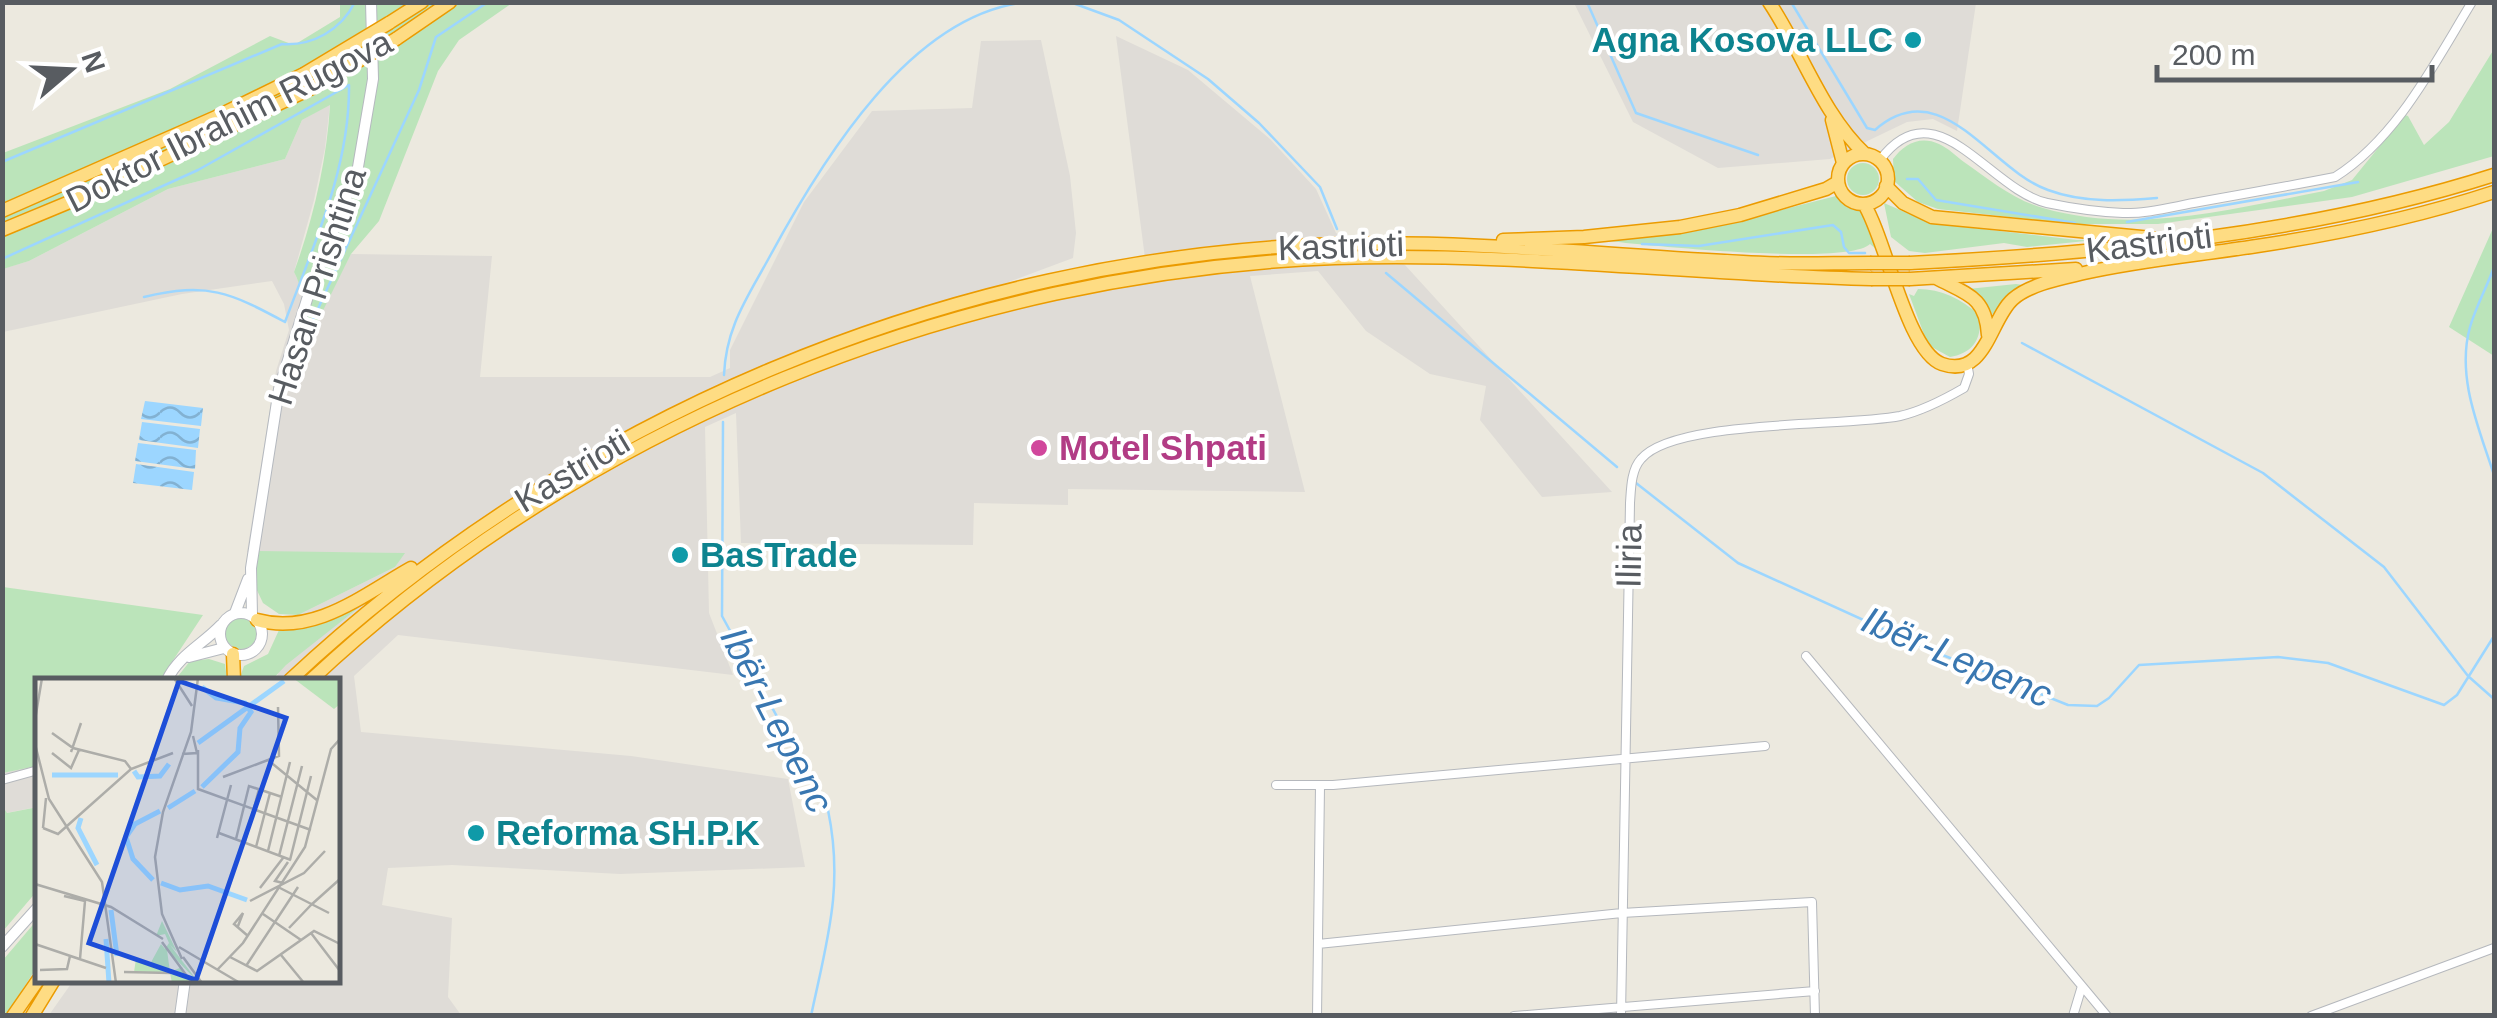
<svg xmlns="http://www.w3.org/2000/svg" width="2497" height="1018" viewBox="0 0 2497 1018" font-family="Arial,sans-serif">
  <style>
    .industrial { fill: #dfdcd7 }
    .grass { fill: #bbe4ba }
    .water { fill: url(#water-waves) }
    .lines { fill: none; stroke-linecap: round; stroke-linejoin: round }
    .stream { stroke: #9cd6ff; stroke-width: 2.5 }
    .street-casing { stroke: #b5b8bd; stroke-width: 10 }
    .secondary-casing { stroke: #b5b9bf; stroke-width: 12 }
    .highway-casing { stroke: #eb9b00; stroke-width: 15 }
    .street { stroke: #fff; stroke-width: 8 }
    .secondary { stroke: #fff; stroke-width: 10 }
    .highway { stroke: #fedc83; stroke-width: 12 }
    .highway-bridge-casing { stroke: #eb9b00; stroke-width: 15; stroke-linecap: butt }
    .highway-bridge { stroke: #fedc83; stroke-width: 12 }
    .culture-dot { fill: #0f9aa8; stroke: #fff; stroke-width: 4 }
    .hotel-dot { fill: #d1479c; stroke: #fff; stroke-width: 4 }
    .labels { text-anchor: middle; stroke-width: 8; stroke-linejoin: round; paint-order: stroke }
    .culture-label { font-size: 35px; font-weight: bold; fill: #0d838f; stroke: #fff; text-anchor: start }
    .street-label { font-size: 35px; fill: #585c61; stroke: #fff }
    .hotel-label { font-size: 35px; font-weight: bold; fill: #b23c85; stroke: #fff; text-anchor: start }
    .water-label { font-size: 38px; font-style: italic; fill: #3977b1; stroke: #fff }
    .inset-river { fill: none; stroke: #9cd6ff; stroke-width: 5 }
    .inset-road { fill: none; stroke: #adada9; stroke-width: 2.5 }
    .view { fill: #1d4ed8; fill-opacity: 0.15; stroke: #1d4ed8; stroke-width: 5 }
    .inset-edge { fill: none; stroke: #585c61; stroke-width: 5 }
  </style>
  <defs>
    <pattern id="water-waves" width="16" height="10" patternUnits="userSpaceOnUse" patternTransform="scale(2.5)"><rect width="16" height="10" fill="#9cd6ff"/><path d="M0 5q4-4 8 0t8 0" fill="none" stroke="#82b1d2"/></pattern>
  </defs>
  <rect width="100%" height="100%" fill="#ece9df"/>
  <path class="industrial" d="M 1574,3 L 1976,3 L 1957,131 L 1933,119 L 1907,122 L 1830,159 L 1718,168 L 1633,122 Z
    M 1116,36 L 1188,70 L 1270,139 L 1316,189 L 1336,233 L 1405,265 L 1612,492 L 1542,497 L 1480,420 L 1486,386 L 1430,374 L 1366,331 L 1318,271 L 1250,276 L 1305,492 L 1068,489 L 1068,505 L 974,503 L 973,545 L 741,543 L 736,413 L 705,427 L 709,613 L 733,675 L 398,635 L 354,676 L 361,732 L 631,756 L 788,779 L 805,867 L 620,874 L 452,865 L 388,868 L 382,905 L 452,918 L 448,997 L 461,1015 L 49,1015 L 73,981 L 338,980 L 338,680 L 276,680 L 298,615 L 395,567 L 403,553 L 247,552 L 276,371 L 289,330 L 284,304 L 272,281 L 182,294 L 3,332 L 2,269 L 29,261 L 168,189 L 285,159 L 302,120 L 330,104 L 325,148 L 314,200 L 294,272 L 302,289 L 305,334 L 296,362 L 351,254 L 492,256 L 480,377 L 710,377 L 730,368 L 730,350 L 804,202 L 872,111 L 972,108 L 981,41 L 1041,40 L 1070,176 L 1076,233 L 1073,258 L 995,287 L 1145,258 Z
    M 37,766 L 37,807 L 6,813 L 3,807 L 2,773 Z"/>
  <path class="grass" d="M 340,3 L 512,3 L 459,40 L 438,71 L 379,221 L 351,254 L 293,371 C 304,337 311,305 294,272 C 313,220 327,160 330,105 L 302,120 L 285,159 L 168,189 L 29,261 L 3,269 L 3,153 L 170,89 L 270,36 L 294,45 L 340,17 Z
    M 2494,49 L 2494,156 L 2352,197 L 2158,224 L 2073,224 L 1938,209 L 1918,202 L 1894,181 L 1893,159 C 1904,144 1920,135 1939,144 C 1948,148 1956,156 1964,162 C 1988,179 2014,200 2043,208 C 2136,235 2232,209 2324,191 L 2352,180 L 2405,115 L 2408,116 L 2424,145 L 2449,122 Z
    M1847 179a16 16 0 1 1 32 0a16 16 0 1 1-32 0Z
    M 1836,196 L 1861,211 L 1876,249 L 1870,244 C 1847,267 1633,244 1590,239 L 1721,225 Z
    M 1884,203 L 1930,223 L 2077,240 L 2105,239 L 2027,247 L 2004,243 L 1925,253 L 1909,251 L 1891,237 Z
    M 2494,226 L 2494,356 L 2449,327 Z
    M 2016,284 L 2023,285 L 1993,315 L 1980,296 L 1968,289 Z
    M 1918,289 C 1941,289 1962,299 1979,315 C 1983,338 1973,353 1950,357 L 1928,345 L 1909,294 L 1914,296 Z
    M 258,551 L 405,553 L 395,567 L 298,615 L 279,614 L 263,603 L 254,584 Z
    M 3,587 L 203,615 L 160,680 L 38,680 L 37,766 L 3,773 Z
    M 376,594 L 286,665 L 272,680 L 239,680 L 244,666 L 268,654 L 279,630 L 322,619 Z
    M225 633a16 16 0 1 1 32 0a16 16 0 1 1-32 0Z
    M 209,659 L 225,664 L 227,680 L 175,680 L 190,661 Z
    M 3,807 L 7,813 L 38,807 L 37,891 L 3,931 Z
    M 37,920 L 37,967 L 6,1015 L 3,1016 L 3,960 Z"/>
  <path class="water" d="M 145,401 L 203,408 L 201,426 L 141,419 Z
    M 142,422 L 200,429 L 198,448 L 139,440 Z
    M 138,443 L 196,450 L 195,469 L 135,461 Z
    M 136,464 L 194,472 L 192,490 L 133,483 Z"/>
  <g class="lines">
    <path class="stream" d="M 1070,2 L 1119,20 L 1208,79 L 1259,123 L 1320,187 L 1337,229
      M 1587,2 L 1636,113 L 1758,155
      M 1791,2 L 1867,128 L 1875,130 C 1942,71 1990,170 2048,190 C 2083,203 2121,201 2157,198
      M 2,162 L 282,44 C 313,46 341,30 355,2
      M 1907,179 L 1918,179 L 1936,200 L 2075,223
      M 2127,222 L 2358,182
      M 1642,244 L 1699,246 L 1833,225 L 1841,232 L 1844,247 L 1849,253 L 1865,253
      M 2,259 L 198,170 L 349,85 C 350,168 313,246 285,322 C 229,292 208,282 144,297
      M 2494,267 C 2487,287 2476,306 2470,327 C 2456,377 2479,428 2494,475
      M 1386,273 L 1617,467
      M 310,326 L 419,90 L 436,37 L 488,2
      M 2022,343 L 2263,473 L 2384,567 L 2468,676 L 2494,699
      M 724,375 C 726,326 748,297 770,256 C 821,162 911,12 1029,2
      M 723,422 L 722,616 L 828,810 C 844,887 827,940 811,1016
      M 1636,483 L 1738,563 L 1925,648 L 2068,705 L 2097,706 L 2109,698 L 2139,665 L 2278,657 L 2328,663 L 2444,705 L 2457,695 L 2494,636"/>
    <defs>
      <path id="street" d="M 1880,160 C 1936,85 1989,190 2047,203 C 2071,208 2099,212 2123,213 C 2148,214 2175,206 2199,202 C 2244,194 2289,186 2335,177 C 2397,138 2434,64 2472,2
        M 1806,656 L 2082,986 L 2073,1016
        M 2,780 L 38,770
        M 1276,785 L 1333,785 L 1765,746
        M 1318,944 L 1622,913 L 1812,902 L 1815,1016
        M 2082,986 L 2107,1016
        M 1317,1016 L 1320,786
        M 1514,1016 L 1815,991
        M 1621,1016 L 1630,503 C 1631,489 1631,470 1641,459 C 1674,419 1846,427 1900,416 C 1922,411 1945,399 1964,388 L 1969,374 L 1967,363
        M 2311,1016 L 2494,948"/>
      <path id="secondary" d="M220 634a21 21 0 1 1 42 0a21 21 0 1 1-42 0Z
        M 235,613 L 248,579
        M 252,615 L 251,568 L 279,389 L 309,293 L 358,167 L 373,79 L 371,2
        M 189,657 L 224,648
        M 167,680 C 179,655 202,645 221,625
        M 2,947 L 38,907
        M 180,1016 L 185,980"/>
      <path id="highway" d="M 1769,2 C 1802,51 1822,114 1865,154
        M 389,23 L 422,2
        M 396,39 L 450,2
        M 1832,120 L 1843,163
        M1838 179a25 25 0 1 1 50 0a25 25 0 1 1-50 0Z
        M 1886,186 L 1903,203 L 1932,217 L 2152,238
        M 1864,204 C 1886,239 1907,352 1942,364 C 1986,379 1990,319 2013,299 C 2030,284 2063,278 2084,273 C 2141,260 2200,255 2257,246 C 2337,234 2418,217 2494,192
        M 2,211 L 216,117 L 304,74
        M 2,230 L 84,196 L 312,88
        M 1503,240 L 1584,237 L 1680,227 L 1740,215 L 1826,189 L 1838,182
        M 1910,263 C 2106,253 2306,235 2494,175
        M 1936,278 C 1966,294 1986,296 1988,335
        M 1910,279 L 2076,269
        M 257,620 C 314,636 363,595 411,568
        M 233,654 L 234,680
        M 290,680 C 571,417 950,257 1335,244 C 1471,240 1607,255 1743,262 C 1785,265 1828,263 1870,263
        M 311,680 C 585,423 960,272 1335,258 C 1514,252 1693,275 1871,279
        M 13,1016 L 38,980
        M 32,1016 L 54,980"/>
    </defs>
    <use href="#street" class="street-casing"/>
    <use href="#secondary" class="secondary-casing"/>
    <use href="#highway" class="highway-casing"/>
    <use href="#street" class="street"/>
    <use href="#secondary" class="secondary"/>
    <use href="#highway" class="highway"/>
    <defs>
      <path id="highway-bridge" d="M 304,74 L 389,23
        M 312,88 L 396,39
        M 1870,263 L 1910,263
        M 1871,279 L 1910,279"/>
    </defs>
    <use href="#highway-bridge" class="highway-bridge-casing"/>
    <use href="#highway-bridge" class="highway-bridge"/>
  </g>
  <g class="culture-dot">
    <circle cx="1913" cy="40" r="10"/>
    <circle cx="680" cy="555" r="10"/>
    <circle cx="476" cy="833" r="10"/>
  </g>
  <circle class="hotel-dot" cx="1039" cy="448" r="10"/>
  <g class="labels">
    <g class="culture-label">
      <text x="1893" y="52" text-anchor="end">Agna Kosova LLC</text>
      <text x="700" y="567">BasTrade</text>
      <text x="496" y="845">Reforma SH.P.K</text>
    </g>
    <g class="street-label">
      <text transform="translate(229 121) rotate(-27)" y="12">Doktor Ibrahim Rugova</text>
      <text transform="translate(2149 243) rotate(-7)" y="12">Kastrioti</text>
      <text transform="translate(1341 246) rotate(-2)" y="12">Kastrioti</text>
      <text transform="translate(317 286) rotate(-72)" y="12">Hasan Prishtina</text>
      <text transform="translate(572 471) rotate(-31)" y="12">Kastrioti</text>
      <text transform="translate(1629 556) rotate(-89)" y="12">Iliria</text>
    </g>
    <g class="hotel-label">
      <text x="1059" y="460">Motel Shpati</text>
    </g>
    <g class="water-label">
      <text transform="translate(1957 657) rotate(23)" y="13">Ibër-Lepenc</text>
      <text transform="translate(777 720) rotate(63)" y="13">Ibër-Lepenc</text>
    </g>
  </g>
  <g transform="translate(35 678)">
    <rect width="305" height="305" fill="#ece9df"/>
    <path d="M 127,243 L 142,274 L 135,267 L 164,305 L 132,272 L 135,294 L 147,289 L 155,305 L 137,305 L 135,295 L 99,294 L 101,281 L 114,288 L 126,266 L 130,271 L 134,265 L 130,256 L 121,258 Z" fill="#bbe4ba"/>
    <path d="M 258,0 L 305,0 L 305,26 L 299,31 Z" fill="#bbe4ba"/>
    <path class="inset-river" d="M 163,65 L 249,3M 99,93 L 103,99 L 125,98 L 134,86M 17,97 L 83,97M 167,109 L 203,74 L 205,50 L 216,34 L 210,25 L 181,20 L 167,9M 133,130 L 160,113M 46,140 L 43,150 L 62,187M 118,202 L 98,181 L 91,159 L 100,146 L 125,133M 126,205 L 145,212 L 173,208 L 212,222M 76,232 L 82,278M 71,261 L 74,305"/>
    <path class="inset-road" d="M 139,0 L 157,28M 0,42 L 7,0M 17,55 L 38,70 L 90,83 L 96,91M 0,66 L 14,121 L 67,204 L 81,305M 163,72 L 163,111 L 276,152M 36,74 L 46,45M 17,75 L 36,90 L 44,72M 147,76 L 162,75 L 158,58M 233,82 L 244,78 L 243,29M 188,99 L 233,82 L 283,123M 8,150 L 23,156 L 96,91 L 138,75M 8,150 L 11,120M 184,155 L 256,182M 182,160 L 196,107M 201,161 L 214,108 L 247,119M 210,164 L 224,111M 221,169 L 235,115M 233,173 L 255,84M 244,178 L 267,88M 255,182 L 276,98M 248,205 L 240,203 L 253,184M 0,206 L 76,229 L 128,261M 225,210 L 248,180M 245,210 L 294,235M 29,218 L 50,223 L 45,281M 215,223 L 269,195 L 290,173M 276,227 L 305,201M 228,236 L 266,262M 203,248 L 208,235 L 199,246 L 213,258M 254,250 L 276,227M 276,255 L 305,293M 127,264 L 157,305M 0,266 L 71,290M 144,269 L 205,305M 246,277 L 269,305M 148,279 L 167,305M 195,279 L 222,293 L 279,253 L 305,266M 147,281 L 127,236 L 120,179 L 128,134 L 156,54 L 163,0M 211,288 L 263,209M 183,291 L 208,265 L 270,169 L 296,71 L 305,61M 5,292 L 32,291 L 35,278M 89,294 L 136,295"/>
    <path class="view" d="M 144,3 L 251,40 L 161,302 L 54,265 Z"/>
    <rect width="305" height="305" class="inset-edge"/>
  </g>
  <rect width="2497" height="1018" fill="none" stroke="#585c61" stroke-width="10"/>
  <g transform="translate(70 70) rotate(71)" stroke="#ffffff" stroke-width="8" paint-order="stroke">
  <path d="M0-8L18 38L0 25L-18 38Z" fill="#585c61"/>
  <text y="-15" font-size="28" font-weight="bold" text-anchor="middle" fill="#585c61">N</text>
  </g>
  <path d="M2157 65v15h275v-15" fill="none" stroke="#585c61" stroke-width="5"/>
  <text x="2172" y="65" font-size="30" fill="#585c61" stroke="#ffffff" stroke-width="8" paint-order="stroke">200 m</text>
</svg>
